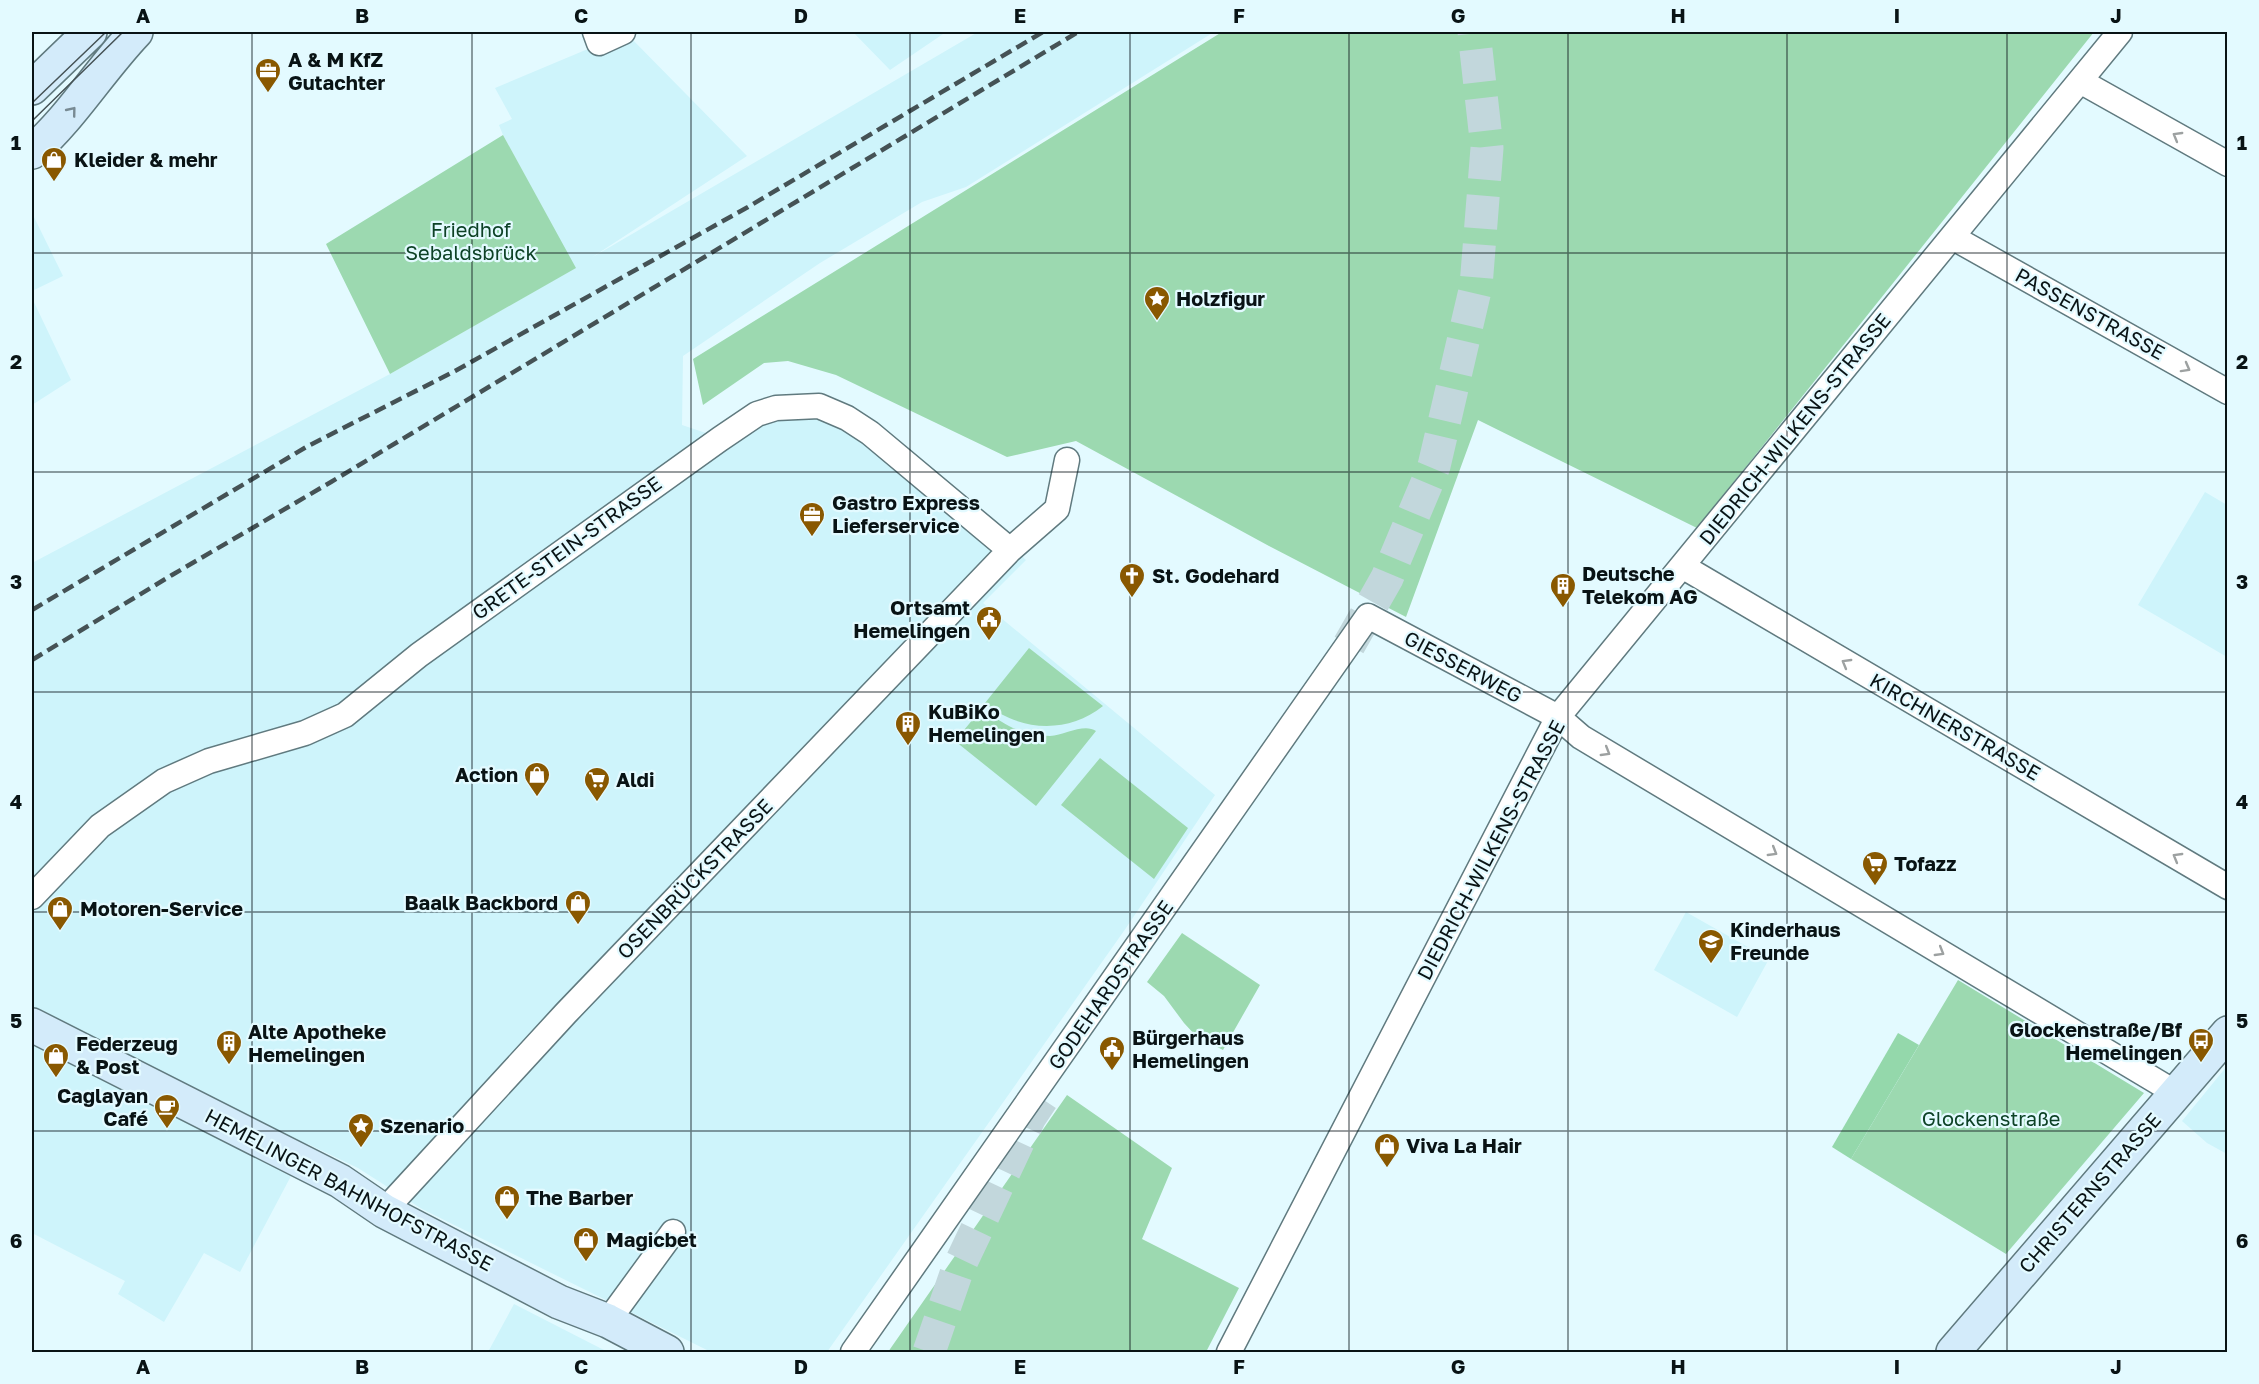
<svg xmlns="http://www.w3.org/2000/svg" width="2259" height="1384" viewBox="0 0 2259 1384" font-family="'Golos Text',sans-serif">
  <style>
    .built { fill: #cef4fb }
    .green { fill: #9cd9b0 }
    .forest { fill: #94d8ab }
    .lines { fill: none; stroke-linecap: round; stroke-linejoin: round }
    .primary-tunnel { stroke: #c2d7dc; stroke-width: 33; stroke-dasharray: 33 16; stroke-linecap: butt }
    .street-casing { stroke: #607a7f; stroke-width: 27 }
    .secondary-casing { stroke: #607a7f; stroke-width: 36 }
    .street { stroke: #fff; stroke-width: 24 }
    .secondary { stroke: #d3ebfa; stroke-width: 33 }
    .tram { stroke: #455255; stroke-width: 1.5 }
    .rail { stroke: #455255; stroke-width: 4.5; stroke-dasharray: 12 6; stroke-linecap: butt }
    .oneway { stroke: #788a93 }
    .oneway2 { stroke: #9da1a1 }
    .grid { fill: none; stroke: #091315; stroke-width: 1.5; stroke-opacity: 0.55 }
    .labels { text-anchor: middle; stroke-width: 4.5; stroke-linejoin: round; paint-order: stroke }
    .poi-label { font-size: 20px; font-weight: bold; fill: #091315; stroke: #e3faff; text-anchor: start }
    .park-label { font-size: 20px; fill: #0d4226; stroke: #e3faff }
    .street-label { font-size: 20px; fill: #091315; stroke: #e3faff }
    .neatline { fill: none; stroke: #091315; stroke-width: 2 }
    .grid-label { font-size: 20px; text-anchor: middle; font-weight: bold; fill: #091315 }
  </style>
  <rect width="100%" height="100%" fill="#e3faff"/>
  <path class="built" d="M 853,32 L 946,32 L 890,70 Z
    M 978,32 L 1214,32 L 966,187 L 922,202 L 820,263 L 683,356 L 682,425 L 715,436 L 826,404 L 965,504 L 1026,560 L 983,603 L 1215,795 L 1126,928 L 827,1352 L 711,1352 L 422,1209 L 358,1168 L 308,1144 L 240,1272 L 204,1253 L 164,1322 L 118,1294 L 125,1281 L 32,1233 L 32,563 L 390,374 L 575,268 L 503,135 L 499,125 L 512,119 L 495,88 L 626,33 L 747,156 L 591,258 Z
    M 32,213 L 63,276 L 32,291 Z
    M 32,298 L 71,380 L 32,405 Z
    M 2205,492 L 2227,505 L 2227,657 L 2138,605 Z
    M 1686,912 L 1769,959 L 1737,1017 L 1654,970 Z
    M 2227,1066 L 2227,1154 L 2207,1143 L 2182,1121 Z
    M 514,1304 L 600,1348 L 608,1352 L 488,1352 Z"/>
  <path class="green" d="M 1222,32 L 2094,32 L 1697,528 L 1478,420 L 1406,617 L 1269,546 L 1076,441 L 1007,457 L 836,375 L 788,361 L 764,363 L 703,405 L 693,359 Z
    M 503,135 L 576,268 L 390,374 L 326,244 Z
    M 1029,648 L 1103,706 C 1068,734 1020,732 985,703 Z
    M 978,713 C 990,712 1002,723 1013,728 C 1024,733 1038,736 1050,736 C 1065,735 1084,723 1096,731 L 1036,806 L 955,741 Z
    M 1100,758 L 1188,828 L 1154,879 L 1061,805 Z
    M 1182,933 L 1260,985 L 1223,1050 L 1196,1036 L 1184,1023 L 1164,996 L 1147,982 Z
    M 1958,980 L 2144,1093 L 2006,1254 L 1851,1159 Z
    M 1067,1095 L 1172,1168 L 1142,1239 L 1239,1288 L 1206,1352 L 888,1352 Z"/>
  <path class="forest" d="M 1898,1033 L 1919,1045 L 1851,1159 L 1832,1147 Z"/>
  <g class="lines">
    <path class="primary-tunnel" d="M 1349,645 L 1387,578 L 1434,466 L 1476,286 L 1487,148 L 1474,32
      M 929,1352 L 957,1271 L 1030,1117 L 1048,1090"/>
    <defs>
      <path id="street" d="M 595,32 L 599,43 L 623,32
        M 2080,81 L 2228,164
        M 1952,237 L 2228,392
        M 1682,566 L 2228,887
        M 32,897 L 100,826 L 164,781 L 209,761 L 305,733 L 345,715 L 419,655 L 720,439 L 757,414 L 776,408 L 819,406 L 847,418 L 870,433 L 1010,550 L 1057,509 L 1067,460
        M 384,1211 L 566,1013 L 1010,550
        M 608,1321 L 673,1232
        M 853,1352 L 1368,616 L 1558,717 L 1581,737 L 2176,1093
        M 1229,1352 L 1558,717 L 2120,32"/>
      <path id="secondary" d="M 32,88 L 90,32
        M 32,152 C 72,117 99,71 136,32
        M 32,1025 L 340,1181 L 384,1211 L 559,1302 L 608,1321 L 667,1352
        M 1953,1352 L 2228,1033"/>
    </defs>
    <use href="#street" class="street-casing"/>
    <use href="#secondary" class="secondary-casing"/>
    <use href="#street" class="street"/>
    <use href="#secondary" class="secondary"/>
    <path class="tram" d="M 32,103 L 106,32
      M 32,121 L 123,32"/>
    <path class="rail" d="M 32,610 L 308,446 L 455,371 L 748,207 L 1043,32
      M 32,660 L 172,575 L 331,482 L 1078,32"/>
  </g>
  <defs><path id="oneway-chevron" d="M-2-3.5L2.5 0L-2 3.5" fill="none" stroke-width="1.6" stroke-linecap="round" stroke-linejoin="round" transform="scale(1.5)"/></defs>
  <use class="oneway" href="#oneway-chevron" transform="translate(72 111) rotate(-51)"/>
  <g class="oneway2">
    <use href="#oneway-chevron" transform="translate(2177 136) rotate(-150)"/>
    <use href="#oneway-chevron" transform="translate(2186 368) rotate(29)"/>
    <use href="#oneway-chevron" transform="translate(1846 663) rotate(-150)"/>
    <use href="#oneway-chevron" transform="translate(1606 752) rotate(31)"/>
    <use href="#oneway-chevron" transform="translate(1773 852) rotate(31)"/>
    <use href="#oneway-chevron" transform="translate(2177 857) rotate(-150)"/>
    <use href="#oneway-chevron" transform="translate(1940 952) rotate(31)"/>
  </g>
  <path class="grid" d="M 252,32 L 252,1352M 472,32 L 472,1352M 691,32 L 691,1352M 910,32 L 910,1352M 1130,32 L 1130,1352M 1349,32 L 1349,1352M 1568,32 L 1568,1352M 1787,32 L 1787,1352M 2007,32 L 2007,1352M 32,253 L 2228,253M 32,472 L 2228,472M 32,692 L 2228,692M 32,912 L 2228,912M 32,1131 L 2228,1131"/>
  <defs>
    <symbol id="office-pin" viewBox="-11 -11 22 30"><path d="M0 17L-7.5 6A9.5 9.5 0 1 1 7.5 6Z" fill="#895800" stroke="#e3faff"/><path d="M-6-3h4V-5.5h4V-3h4V5H-6ZM-1-4.5V-3h2v-1.5ZM-6 0V1H6V0Z" fill="#fff"/></symbol>
    <symbol id="shop-pin" viewBox="-11 -11 22 30"><path d="M0 17L-7.5 6A9.5 9.5 0 1 1 7.5 6Z" fill="#895800" stroke="#e3faff"/><path d="M-5-2.5h2.3a2.7 3.5 0 0 1 5.4 0H5L5.5 6h-11ZM-1.5-2.5h3a1.5 2.3 0 0 0-3 0Z" fill="#fff"/></symbol>
    <symbol id="sight-pin" viewBox="-11 -11 22 30"><path d="M0 17L-7.5 6A9.5 9.5 0 1 1 7.5 6Z" fill="#895800" stroke="#e3faff"/><path d="M0-6L1.8-2.2L6-1.7L2.9 1.2L3.7 5.4L0 3.3L-3.7 5.4L-2.9 1.2L-6-1.7L-1.8-2.2Z" fill="#fff"/></symbol>
    <symbol id="church-pin" viewBox="-11 -11 22 30"><path d="M0 17L-7.5 6A9.5 9.5 0 1 1 7.5 6Z" fill="#895800" stroke="#e3faff"/><path d="M-1.2-6h2.4v3.5h3.3v2.4h-3.3V6h-2.4V-.1h-3.3v-2.4h3.3Z" fill="#fff"/></symbol>
    <symbol id="building-pin" viewBox="-11 -11 22 30"><path d="M0 17L-7.5 6A9.5 9.5 0 1 1 7.5 6Z" fill="#895800" stroke="#e3faff"/><path d="M-4-6H4V6H1V3H-1V6H-4ZM-2.5-4.3h1.7v1.8h-1.7ZM.8-4.3h1.7v1.8H.8ZM-2.5-1h1.7V.8h-1.7ZM.8-1h1.7V.8H.8Z" fill="#fff"/></symbol>
    <symbol id="civic-pin" viewBox="-11 -11 22 30"><path d="M0 17L-7.5 6A9.5 9.5 0 1 1 7.5 6Z" fill="#895800" stroke="#e3faff"/><path d="M-.6-6.5H3V-4.5H.6V-3L4-1V1h2V6H-6V1h2V-1L-.6-3ZM-1.2 2.5V6h2.4V2.5Z" fill="#fff"/></symbol>
    <symbol id="supermarket-pin" viewBox="-11 -11 22 30"><path d="M0 17L-7.5 6A9.5 9.5 0 1 1 7.5 6Z" fill="#895800" stroke="#e3faff"/><path d="M-6-5.5h2.5l.6 2H6L4.5 2H-2.5L-4.4-4H-6ZM-1.5 3.2a1.3 1.3 0 1 0 .1 0ZM3 3.2a1.3 1.3 0 1 0 .1 0Z" fill="#fff"/></symbol>
    <symbol id="school-pin" viewBox="-11 -11 22 30"><path d="M0 17L-7.5 6A9.5 9.5 0 1 1 7.5 6Z" fill="#895800" stroke="#e3faff"/><path d="M0-5L7-2L0 1L-7-2ZM-4 1L0 2.5L4 1V4Q0 6-4 4Z" fill="#fff"/></symbol>
    <symbol id="bus-pin" viewBox="-11 -11 22 30"><path d="M0 17L-7.5 6A9.5 9.5 0 1 1 7.5 6Z" fill="#895800" stroke="#e3faff"/><path d="M-5-6H5V4H4V6H2V4H-2V6H-4V4H-5ZM-3.5-4V0h7V-4ZM-3.5 1.2v1.5H-2V1.2ZM2 1.2v1.5H3.5V1.2Z" fill="#fff"/></symbol>
    <symbol id="cafe-pin" viewBox="-11 -11 22 30"><path d="M0 17L-7.5 6A9.5 9.5 0 1 1 7.5 6Z" fill="#895800" stroke="#e3faff"/><path d="M-5.5-4.5H6V0H3Q3 3.5 0 3.5H-2.5Q-5.5 3.5-5.5 0ZM3-3.2v2h1.7v-2ZM-6 4.5H4V6H-6Z" fill="#fff"/></symbol>
  </defs>
  <g fill-rule="evenodd">
    <use href="#office-pin" x="253" y="56" width="30" height="40"/>
    <use href="#shop-pin" x="39" y="145" width="30" height="40"/>
    <use href="#sight-pin" x="1142" y="284" width="30" height="40"/>
    <use href="#office-pin" x="797" y="500" width="30" height="40"/>
    <use href="#church-pin" x="1117" y="561" width="30" height="40"/>
    <use href="#building-pin" x="1548" y="571" width="30" height="40"/>
    <use href="#civic-pin" x="974" y="604" width="30" height="40"/>
    <use href="#building-pin" x="893" y="709" width="30" height="40"/>
    <use href="#shop-pin" x="522" y="760" width="30" height="40"/>
    <use href="#supermarket-pin" x="582" y="765" width="30" height="40"/>
    <use href="#supermarket-pin" x="1860" y="849" width="30" height="40"/>
    <use href="#shop-pin" x="563" y="888" width="30" height="40"/>
    <use href="#shop-pin" x="45" y="894" width="30" height="40"/>
    <use href="#school-pin" x="1696" y="927" width="30" height="40"/>
    <use href="#bus-pin" x="2186" y="1026" width="30" height="40"/>
    <use href="#building-pin" x="214" y="1028" width="30" height="40"/>
    <use href="#civic-pin" x="1097" y="1034" width="30" height="40"/>
    <use href="#shop-pin" x="41" y="1041" width="30" height="40"/>
    <use href="#cafe-pin" x="152" y="1092" width="30" height="40"/>
    <use href="#sight-pin" x="346" y="1111" width="30" height="40"/>
    <use href="#shop-pin" x="1372" y="1131" width="30" height="40"/>
    <use href="#shop-pin" x="492" y="1183" width="30" height="40"/>
    <use href="#shop-pin" x="571" y="1225" width="30" height="40"/>
  </g>
  <g class="labels">
    <g class="poi-label">
      <text x="288" y="67">A &amp; M KfZ<tspan x="288" dy="23">Gutachter</tspan></text>
      <text x="74" y="167">Kleider &amp; mehr</text>
      <text x="1176" y="306">Holzfigur</text>
      <text x="832" y="510">Gastro Express<tspan x="832" dy="23">Lieferservice</tspan></text>
      <text x="1582" y="581">Deutsche<tspan x="1582" dy="23">Telekom AG</tspan></text>
      <text x="1152" y="583">St. Godehard</text>
      <text x="970" y="615" text-anchor="end">Ortsamt<tspan x="970" dy="23">Hemelingen</tspan></text>
      <text x="928" y="719">KuBiKo<tspan x="928" dy="23">Hemelingen</tspan></text>
      <text x="518" y="782" text-anchor="end">Action</text>
      <text x="616" y="787">Aldi</text>
      <text x="1894" y="871">Tofazz</text>
      <text x="558" y="910" text-anchor="end">Baalk Backbord</text>
      <text x="80" y="916">Motoren-Service</text>
      <text x="1730" y="937">Kinderhaus<tspan x="1730" dy="23">Freunde</tspan></text>
      <text x="2182" y="1037" text-anchor="end">Glockenstraße/Bf<tspan x="2182" dy="23">Hemelingen</tspan></text>
      <text x="248" y="1039">Alte Apotheke<tspan x="248" dy="23">Hemelingen</tspan></text>
      <text x="1132" y="1045">Bürgerhaus<tspan x="1132" dy="23">Hemelingen</tspan></text>
      <text x="76" y="1051">Federzeug<tspan x="76" dy="23">&amp; Post</tspan></text>
      <text x="148" y="1103" text-anchor="end">Caglayan<tspan x="148" dy="23">Café</tspan></text>
      <text x="380" y="1133">Szenario</text>
      <text x="1406" y="1153">Viva La Hair</text>
      <text x="526" y="1205">The Barber</text>
      <text x="606" y="1247">Magicbet</text>
    </g>
    <g class="park-label">
      <text x="471" y="237">Friedhof<tspan x="471" dy="23">Sebaldsbrück</tspan></text>
      <text x="1991" y="1126">Glockenstraße</text>
    </g>
    <g class="street-label">
      <text transform="translate(2090 314) rotate(29)" y="7">PASSENSTRASSE</text>
      <text transform="translate(1795 429) rotate(-51)" y="7">DIEDRICH-WILKENS-STRASSE</text>
      <text transform="translate(567 548) rotate(-36)" y="7">GRETE-STEIN-STRASSE</text>
      <text transform="translate(1463 667) rotate(28)" y="7">GIESSERWEG</text>
      <text transform="translate(1955 727) rotate(30)" y="7">KIRCHNERSTRASSE</text>
      <text transform="translate(1491 850) rotate(-62)" y="7">DIEDRICH-WILKENS-STRASSE</text>
      <text transform="translate(695 879) rotate(-46)" y="7">OSENBRÜCKSTRASSE</text>
      <text transform="translate(1111 985) rotate(-55)" y="7">GODEHARDSTRASSE</text>
      <text transform="translate(349 1190) rotate(28)" y="7">HEMELINGER BAHNHOFSTRASSE</text>
      <text transform="translate(2090 1193) rotate(-49)" y="7">CHRISTERNSTRASSE</text>
    </g>
  </g>
  <rect width="2259" height="1384" fill="none" stroke="#e3faff" stroke-width="66"/>
  <rect x="33" y="33" width="2193" height="1318" class="neatline"/>
  <g class="grid-label">
    <text x="143" y="23">A</text>
    <text x="362" y="23">B</text>
    <text x="581" y="23">C</text>
    <text x="801" y="23">D</text>
    <text x="1020" y="23">E</text>
    <text x="1239" y="23">F</text>
    <text x="1458" y="23">G</text>
    <text x="1678" y="23">H</text>
    <text x="1897" y="23">I</text>
    <text x="2116" y="23">J</text>
    <text x="16" y="150">1</text>
    <text x="2242" y="150">1</text>
    <text x="16" y="369">2</text>
    <text x="2242" y="369">2</text>
    <text x="16" y="589">3</text>
    <text x="2242" y="589">3</text>
    <text x="16" y="809">4</text>
    <text x="2242" y="809">4</text>
    <text x="16" y="1028">5</text>
    <text x="2242" y="1028">5</text>
    <text x="16" y="1248">6</text>
    <text x="2242" y="1248">6</text>
    <text x="143" y="1374">A</text>
    <text x="362" y="1374">B</text>
    <text x="581" y="1374">C</text>
    <text x="801" y="1374">D</text>
    <text x="1020" y="1374">E</text>
    <text x="1239" y="1374">F</text>
    <text x="1458" y="1374">G</text>
    <text x="1678" y="1374">H</text>
    <text x="1897" y="1374">I</text>
    <text x="2116" y="1374">J</text>
  </g>
</svg>
